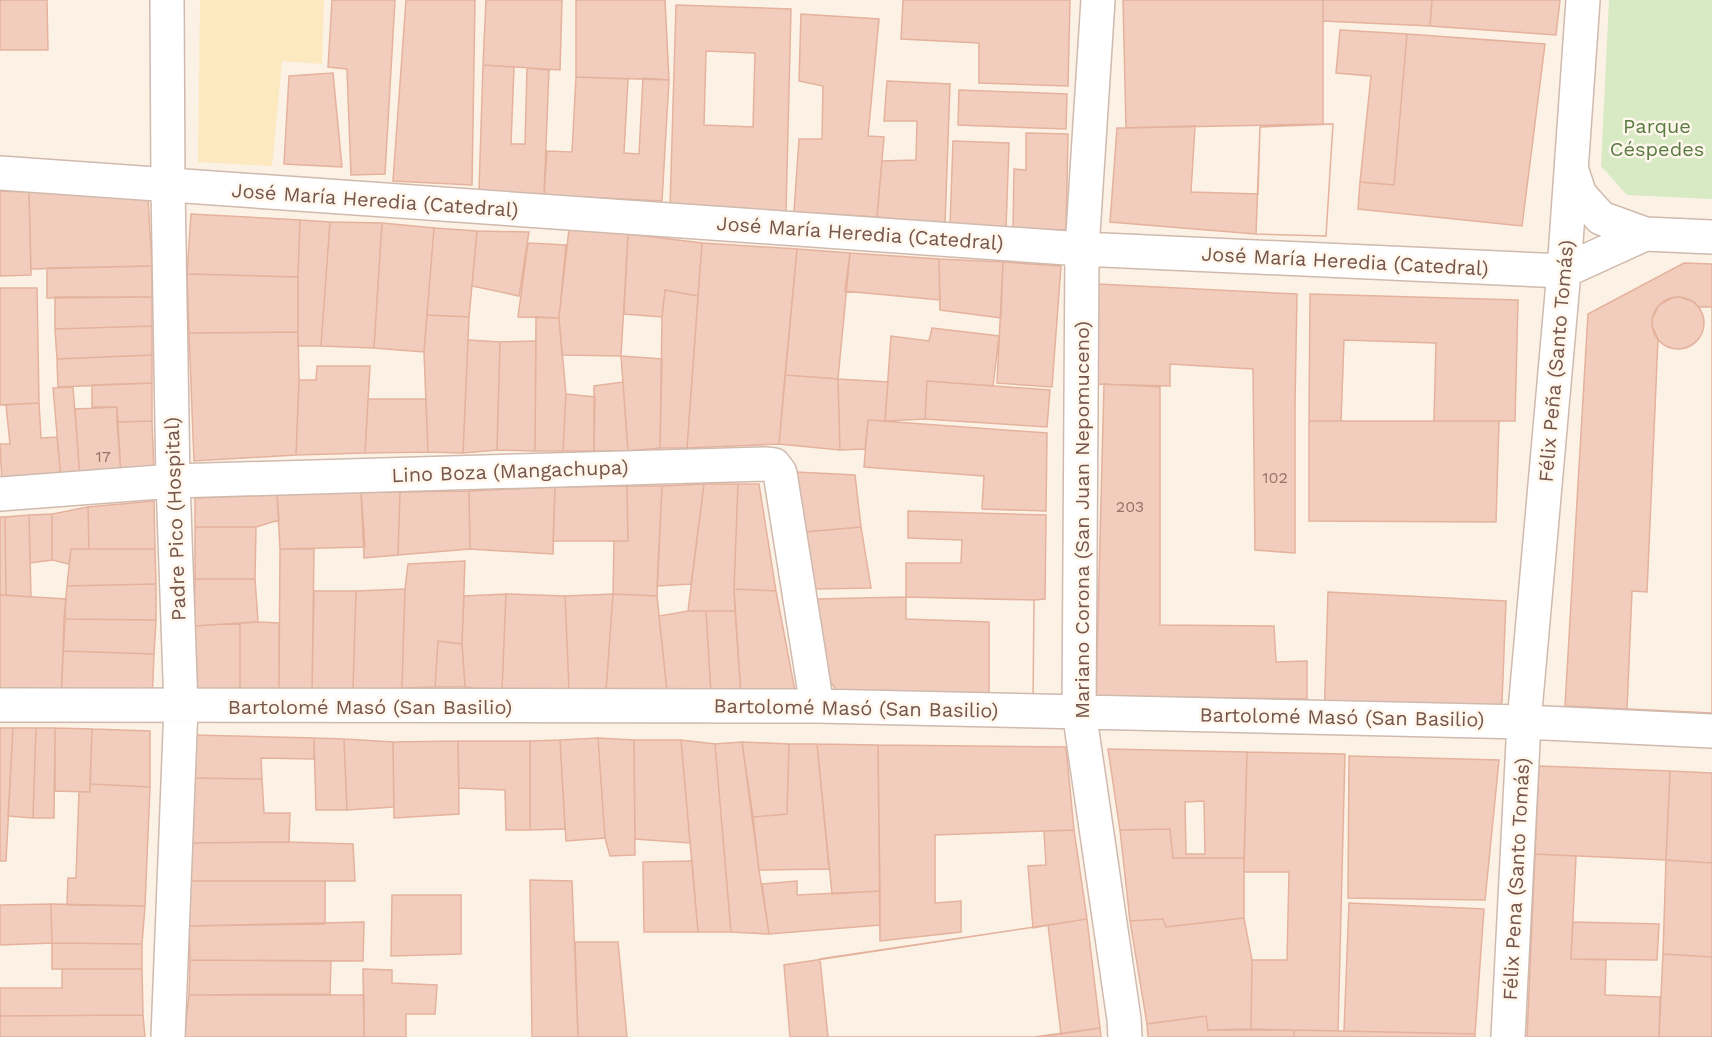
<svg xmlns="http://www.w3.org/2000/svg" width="1712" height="1037" viewBox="0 0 1712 1037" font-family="'Work Sans',sans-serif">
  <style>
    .green { fill: #d7eac4 }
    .sand { fill: #fce9c0 }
    .building { fill: #f2cdbd; stroke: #e4b29d; stroke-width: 1.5; fill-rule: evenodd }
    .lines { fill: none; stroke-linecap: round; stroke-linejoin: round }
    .minor-casing { stroke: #d0baae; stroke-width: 36 }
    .minor { stroke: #fff; stroke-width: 33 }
    .labels { text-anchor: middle; stroke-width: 5; stroke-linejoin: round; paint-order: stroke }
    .number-label { font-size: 16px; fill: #957467 }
    .park-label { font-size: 20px; fill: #587b42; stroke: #fff6ec }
    .street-label { font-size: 20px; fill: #76564a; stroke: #fff6ec }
  </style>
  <rect width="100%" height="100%" fill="#fcf1e5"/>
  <path class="green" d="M 1609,0 L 1712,0 L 1712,199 L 1627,195 L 1601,166 Z"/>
  <path class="sand" d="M 200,0 L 324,0 L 322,64 L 282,61 L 272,166 L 198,162 Z"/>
  <path class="building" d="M 0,0 L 47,0 L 48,50 L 0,50 Z
    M 332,0 L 395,0 L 385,174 L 351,175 L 347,69 L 328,67 Z
    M 406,0 L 475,0 L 472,185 L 393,181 Z
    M 486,0 L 562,0 L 560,70 L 483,65 Z
    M 576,0 L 665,0 L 669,80 L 576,77 Z
    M 903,0 L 1070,0 L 1068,86 L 979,83 L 979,43 L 901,39 Z
    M 1123,0 L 1323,0 L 1323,124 L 1126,128 Z
    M 1323,0 L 1432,0 L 1430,26 L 1323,21 Z
    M 1432,0 L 1560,0 L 1556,35 L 1430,26 Z
    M 676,5 L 791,9 L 786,211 L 670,208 ZM 706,51 L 755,53 L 753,127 L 704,125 Z
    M 801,14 L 879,19 L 868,136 L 884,137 L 877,217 L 794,212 L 799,139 L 822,139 L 823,86 L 799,81 Z
    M 1340,30 L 1407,34 L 1394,185 L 1360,182 L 1371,76 L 1336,73 Z
    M 1407,34 L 1545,44 L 1522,226 L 1358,209 L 1360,182 L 1394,185 Z
    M 483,65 L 514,67 L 511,144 L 525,144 L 527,68 L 549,70 L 544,195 L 479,191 Z
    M 333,73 L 342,167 L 284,164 L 289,76 Z
    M 576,77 L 628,79 L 624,153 L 639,154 L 643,78 L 669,80 L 662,201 L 544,195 L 547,151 L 572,152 Z
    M 887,81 L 950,84 L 945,224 L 877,217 L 882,161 L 916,160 L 917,121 L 884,121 Z
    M 959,90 L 1067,94 L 1066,129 L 958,125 Z
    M 1323,124 L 1333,124 L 1326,236 L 1256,234 L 1260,127 Z
    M 1333,124 L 1326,236 L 1256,234 L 1110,222 L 1117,128 L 1195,126 L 1191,192 L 1258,194 L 1260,127 Z
    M 1026,133 L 1068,134 L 1066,230 L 1013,229 L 1014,169 L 1026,170 Z
    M 953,141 L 1009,143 L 1006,229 L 950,226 Z
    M 0,191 L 29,192 L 31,275 L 0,276 Z
    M 29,192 L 148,197 L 152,266 L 31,269 Z
    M 191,214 L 300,220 L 298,277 L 187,274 Z
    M 300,220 L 330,222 L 321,346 L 298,346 L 298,277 Z
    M 330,222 L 382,223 L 374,348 L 321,346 Z
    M 382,223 L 434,228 L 424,352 L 374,348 Z
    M 434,228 L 477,231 L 469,317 L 427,315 Z
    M 569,229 L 628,234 L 621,356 L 562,355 L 559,318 Z
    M 477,231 L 529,232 L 519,296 L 472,286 Z
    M 628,234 L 702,243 L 698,296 L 665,290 L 662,317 L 624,314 Z
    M 528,243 L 566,245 L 559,318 L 518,317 Z
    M 702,243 L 797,249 L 779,444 L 687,448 Z
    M 797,249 L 850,253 L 838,379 L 785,375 Z
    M 850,253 L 939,259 L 940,300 L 845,291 Z
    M 939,259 L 1003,262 L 1001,318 L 940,310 Z
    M 1003,262 L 1061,266 L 1052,387 L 997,383 Z
    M 1684,263 L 1712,264 L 1712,713 L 1565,706 L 1588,314 Z
    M 152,266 L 152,297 L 47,298 L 47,268 Z
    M 187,274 L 298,277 L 298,332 L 189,333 Z
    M 1098,284 L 1297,294 L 1295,404 L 1295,553 L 1255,550 L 1253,369 L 1170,364 L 1170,386 L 1093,384 Z
    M 0,288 L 37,288 L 39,403 L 0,405 Z
    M 665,290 L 698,296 L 687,448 L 660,448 L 662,317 Z
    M 1310,294 L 1518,300 L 1515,421 L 1434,421 L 1436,343 L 1344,340 L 1341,421 L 1309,421 Z
    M1652 323a26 26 0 1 1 52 0a26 26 0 1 1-52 0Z
    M 55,297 L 152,297 L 152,326 L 55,329 Z
    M 1680,297 L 1694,302 L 1699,307 L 1712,307 L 1712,713 L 1627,709 L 1632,591 L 1647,592 L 1658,339 L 1652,326 L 1652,319 L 1659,305 L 1672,298 Z
    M 427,315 L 469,317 L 463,453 L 428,452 L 424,352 Z
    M 536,317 L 559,318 L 566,394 L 563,451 L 535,451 Z
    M 152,326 L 152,355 L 57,359 L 55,329 Z
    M 932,328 L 999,336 L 993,386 L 927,381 L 925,419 L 885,421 L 891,336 L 929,341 Z
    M 298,332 L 299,380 L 296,455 L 194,461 L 189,333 Z
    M 468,340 L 500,342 L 497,450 L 463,453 Z
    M 536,341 L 535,451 L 497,450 L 500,342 Z
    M 152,355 L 152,383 L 58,387 L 57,359 Z
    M 621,356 L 662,359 L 660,448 L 628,451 Z
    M 317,366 L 370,366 L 365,453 L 296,455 L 299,380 L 316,380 Z
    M 785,375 L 838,379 L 840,450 L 779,444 Z
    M 838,379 L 888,382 L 885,421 L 868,420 L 865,449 L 840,450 Z
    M 927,381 L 1050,390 L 1047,427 L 925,419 Z
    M 623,382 L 628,451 L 594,451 L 594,386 Z
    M 152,383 L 152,421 L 117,422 L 117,407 L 92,407 L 92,385 Z
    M 1104,384 L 1160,387 L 1160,625 L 1274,626 L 1276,662 L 1307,661 L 1307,699 L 1096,696 Z
    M 73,387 L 80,478 L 61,480 L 53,388 Z
    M 566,394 L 595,397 L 594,451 L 563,451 Z
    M 368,399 L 426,399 L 428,452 L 365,453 Z
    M 39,403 L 41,438 L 57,437 L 61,480 L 2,484 L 0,444 L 10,444 L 6,405 Z
    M 117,407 L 121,475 L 80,478 L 75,409 Z
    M 868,420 L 1047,433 L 1046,511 L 982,509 L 984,476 L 864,467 Z
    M 152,421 L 154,471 L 121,475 L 117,422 Z
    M 1309,421 L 1499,421 L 1496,522 L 1309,521 Z
    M 796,472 L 855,475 L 861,527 L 804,532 Z
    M 704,484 L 738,484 L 734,589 L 735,611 L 688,611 Z
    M 704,484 L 691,584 L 657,586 L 662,486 Z
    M 738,484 L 759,484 L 776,591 L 734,589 Z
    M 627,486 L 628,541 L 553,541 L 555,487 Z
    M 627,486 L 662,486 L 657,596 L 613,594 L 614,541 L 628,541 Z
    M 555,487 L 553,554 L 470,549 L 469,491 Z
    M 469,491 L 470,549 L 398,555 L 400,492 Z
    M 361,492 L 365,547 L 280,549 L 277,495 Z
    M 361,492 L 400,492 L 398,555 L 364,558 Z
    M 277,495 L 279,520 L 256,527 L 195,527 L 195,498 Z
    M 154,501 L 155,549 L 89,549 L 88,507 Z
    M 88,507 L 89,549 L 71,549 L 69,564 L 52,560 L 52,514 Z
    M 908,511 L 1046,515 L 1045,599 L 1034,600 L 906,597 L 906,563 L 961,563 L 962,540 L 908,538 Z
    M 52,514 L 52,560 L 30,563 L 29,515 Z
    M 29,515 L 31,597 L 6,595 L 5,517 Z
    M 0,517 L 5,517 L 6,595 L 0,595 Z
    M 195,527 L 256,527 L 255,579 L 195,579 Z
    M 861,527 L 871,588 L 815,589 L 804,532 Z
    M 71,549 L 155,549 L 156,584 L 67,586 Z
    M 280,549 L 314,549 L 312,692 L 279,691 Z
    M 465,561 L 462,644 L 438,641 L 435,687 L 402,688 L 405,589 L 408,564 Z
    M 195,579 L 255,579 L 258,622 L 194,626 Z
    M 156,584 L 156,620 L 64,619 L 67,586 Z
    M 405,589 L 402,688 L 353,690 L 356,591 Z
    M 734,589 L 776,591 L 796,696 L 741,695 Z
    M 314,591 L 356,591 L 353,690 L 312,692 Z
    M 1328,592 L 1506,601 L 1502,702 L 1480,725 L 1324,722 Z
    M 506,594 L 502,691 L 465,687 L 462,644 L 464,596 Z
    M 506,594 L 565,596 L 569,690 L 502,691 Z
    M 613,594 L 606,691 L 569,690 L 565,596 Z
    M 613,594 L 657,596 L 667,691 L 606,691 Z
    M 0,595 L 66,599 L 61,698 L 0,695 Z
    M 906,597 L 1034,600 L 1033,704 L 842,698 L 824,673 L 815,599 Z
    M 906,597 L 1034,600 L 1033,704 L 989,702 L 989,622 L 906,619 Z
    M 688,611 L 706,611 L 711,694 L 667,691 L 659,616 Z
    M 706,611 L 735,611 L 741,695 L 711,694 Z
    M 64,619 L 156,620 L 154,654 L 63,651 Z
    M 258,622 L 279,623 L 279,691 L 240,695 L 240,623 Z
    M 240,623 L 240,695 L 194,695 L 194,626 Z
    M 438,641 L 462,644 L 465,687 L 435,687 Z
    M 63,651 L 154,654 L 152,702 L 61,698 Z
    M 0,728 L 13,728 L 6,861 L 0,861 Z
    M 13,728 L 36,728 L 33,818 L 8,816 Z
    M 36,728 L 55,728 L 54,818 L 33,818 Z
    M 55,728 L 92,729 L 90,792 L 55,791 Z
    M 92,729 L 150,731 L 150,787 L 90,784 Z
    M 191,735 L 314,738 L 314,759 L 261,758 L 262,779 L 191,778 Z
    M 314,738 L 344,739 L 347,810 L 316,810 Z
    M 598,738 L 605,838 L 566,841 L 560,740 Z
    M 598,738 L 634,740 L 635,855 L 610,856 L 605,838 Z
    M 344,739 L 393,742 L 394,807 L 347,810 Z
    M 560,740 L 565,829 L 530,830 L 530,741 Z
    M 634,740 L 681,740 L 690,843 L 635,839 Z
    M 681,740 L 715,744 L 731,932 L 698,932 Z
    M 458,741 L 459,814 L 394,818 L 393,742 Z
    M 458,741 L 530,741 L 530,830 L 506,830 L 505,790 L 459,788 Z
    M 742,742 L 759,870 L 769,934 L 731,932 L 715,744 Z
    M 742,742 L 789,744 L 787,814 L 753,817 Z
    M 789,744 L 817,744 L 829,869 L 759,870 L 753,817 L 787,814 Z
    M 817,744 L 878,745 L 880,891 L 832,894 Z
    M 878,745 L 1066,747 L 1074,830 L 935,835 L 935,903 L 961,901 L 961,932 L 880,941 Z
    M 1108,749 L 1247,752 L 1244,858 L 1173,858 L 1170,829 L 1120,830 ZM 1204,801 L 1205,854 L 1186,854 L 1185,802 Z
    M 1247,752 L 1345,754 L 1338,1031 L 1251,1029 L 1252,960 L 1287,960 L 1289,872 L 1244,872 Z
    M 1349,756 L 1499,760 L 1485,900 L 1348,898 Z
    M 1539,766 L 1670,771 L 1666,860 L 1535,854 Z
    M 1670,771 L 1712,773 L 1712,863 L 1666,860 Z
    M 191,778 L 262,779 L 264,813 L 290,813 L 289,842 L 192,843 Z
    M 90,784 L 150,787 L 145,906 L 67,905 L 68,878 L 76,878 L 79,792 L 90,792 Z
    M 1170,829 L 1173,858 L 1244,858 L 1244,918 L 1166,927 L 1163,919 L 1130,921 L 1120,830 Z
    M 1074,830 L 1087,919 L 1033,928 L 1028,866 L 1046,865 L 1044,831 Z
    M 289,842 L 353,844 L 355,881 L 190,881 L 192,843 Z
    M 1535,854 L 1576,856 L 1571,959 L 1606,960 L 1605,995 L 1660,997 L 1659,1037 L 1527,1037 Z
    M 1666,860 L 1712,863 L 1712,957 L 1663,954 Z
    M 692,861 L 698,932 L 644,932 L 643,862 Z
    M 530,880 L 572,881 L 578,1037 L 532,1037 Z
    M 190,881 L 325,881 L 325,924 L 189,926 Z
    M 797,881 L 797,895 L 880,891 L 880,925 L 769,934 L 762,884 Z
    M 392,895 L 461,895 L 461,954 L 391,956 Z
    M 1349,903 L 1484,909 L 1475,1034 L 1344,1031 Z
    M 51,904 L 145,906 L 142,944 L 52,943 Z
    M 51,904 L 52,943 L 0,945 L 0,905 Z
    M 1244,918 L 1252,960 L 1251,1029 L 1208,1030 L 1206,1016 L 1147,1024 L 1130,921 L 1163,919 L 1166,927 Z
    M 1087,919 L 1100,1028 L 1034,1037 L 790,1037 L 784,965 Z
    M 364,922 L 363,961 L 190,960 L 189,926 Z
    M 1573,922 L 1659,924 L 1657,960 L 1571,959 Z
    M 1048,925 L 1061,1034 L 1034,1037 L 828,1037 L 820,959 Z
    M 575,942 L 618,942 L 627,1037 L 578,1037 Z
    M 52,943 L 142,944 L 142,969 L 52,969 Z
    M 1663,954 L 1712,957 L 1712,1037 L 1659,1037 Z
    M 190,960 L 331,961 L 330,994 L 189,995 Z
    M 62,969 L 142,969 L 143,1015 L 0,1016 L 0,988 L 62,988 Z
    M 363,969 L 392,970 L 392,983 L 437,985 L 435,1014 L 406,1014 L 406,1037 L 364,1037 Z
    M 189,995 L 364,995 L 364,1037 L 184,1037 Z
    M 143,1015 L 145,1037 L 0,1037 L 0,1016 Z
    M 1206,1016 L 1208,1030 L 1294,1030 L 1294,1037 L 1148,1037 L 1147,1024 Z
    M 1100,1028 L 1101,1037 L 1034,1037 L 1061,1034 Z
    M 1294,1030 L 1475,1034 L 1475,1037 L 1294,1037 Z"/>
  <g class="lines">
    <defs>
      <path id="minor" d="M 167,0 L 168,186 L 173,481 L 181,707 L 168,1037
        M 1098,0 L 1082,249 L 1079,711 L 1124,1019 L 1125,1037
        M 1572,171 L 1580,195 L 1601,218 L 1645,234
        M 0,173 L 1082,249 L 1564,271 L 1645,234 L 1712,237
        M 0,494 L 173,481 L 765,464 L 774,465 L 780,473 L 817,706
        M 0,705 L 817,706 L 1524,722 L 1712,731
        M 1508,1037 L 1524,722 L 1564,271 L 1583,0"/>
    </defs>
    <use href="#minor" class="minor-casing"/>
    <use href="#minor" class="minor"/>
  </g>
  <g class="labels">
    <g class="number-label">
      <text x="103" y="462">17</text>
      <text x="1275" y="483">102</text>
      <text x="1130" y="512">203</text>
    </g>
    <g class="park-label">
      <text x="1657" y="133">Parque<tspan x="1657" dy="23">Céspedes</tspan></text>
    </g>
    <g class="street-label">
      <text transform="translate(375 200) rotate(4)" y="7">José María Heredia (Catedral)</text>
      <text transform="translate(860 233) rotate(4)" y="7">José María Heredia (Catedral)</text>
      <text transform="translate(1345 261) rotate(3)" y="7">José María Heredia (Catedral)</text>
      <text transform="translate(1556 361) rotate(-85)" y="7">Félix Peña (Santo Tomás)</text>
      <text transform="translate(510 471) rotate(-2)" y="7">Lino Boza (Mangachupa)</text>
      <text transform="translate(175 519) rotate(-92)" y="7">Padre Pico (Hospital)</text>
      <text transform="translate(1082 520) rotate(-90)" y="7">Mariano Corona (San Juan Nepomuceno)</text>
      <text x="370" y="714">Bartolomé Masó (San Basilio)</text>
      <text transform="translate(856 708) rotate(1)" y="7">Bartolomé Masó (San Basilio)</text>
      <text transform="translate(1342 717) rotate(1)" y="7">Bartolomé Masó (San Basilio)</text>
      <text transform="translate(1516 879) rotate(-87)" y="7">Félix Pena (Santo Tomás)</text>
    </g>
  </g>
</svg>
